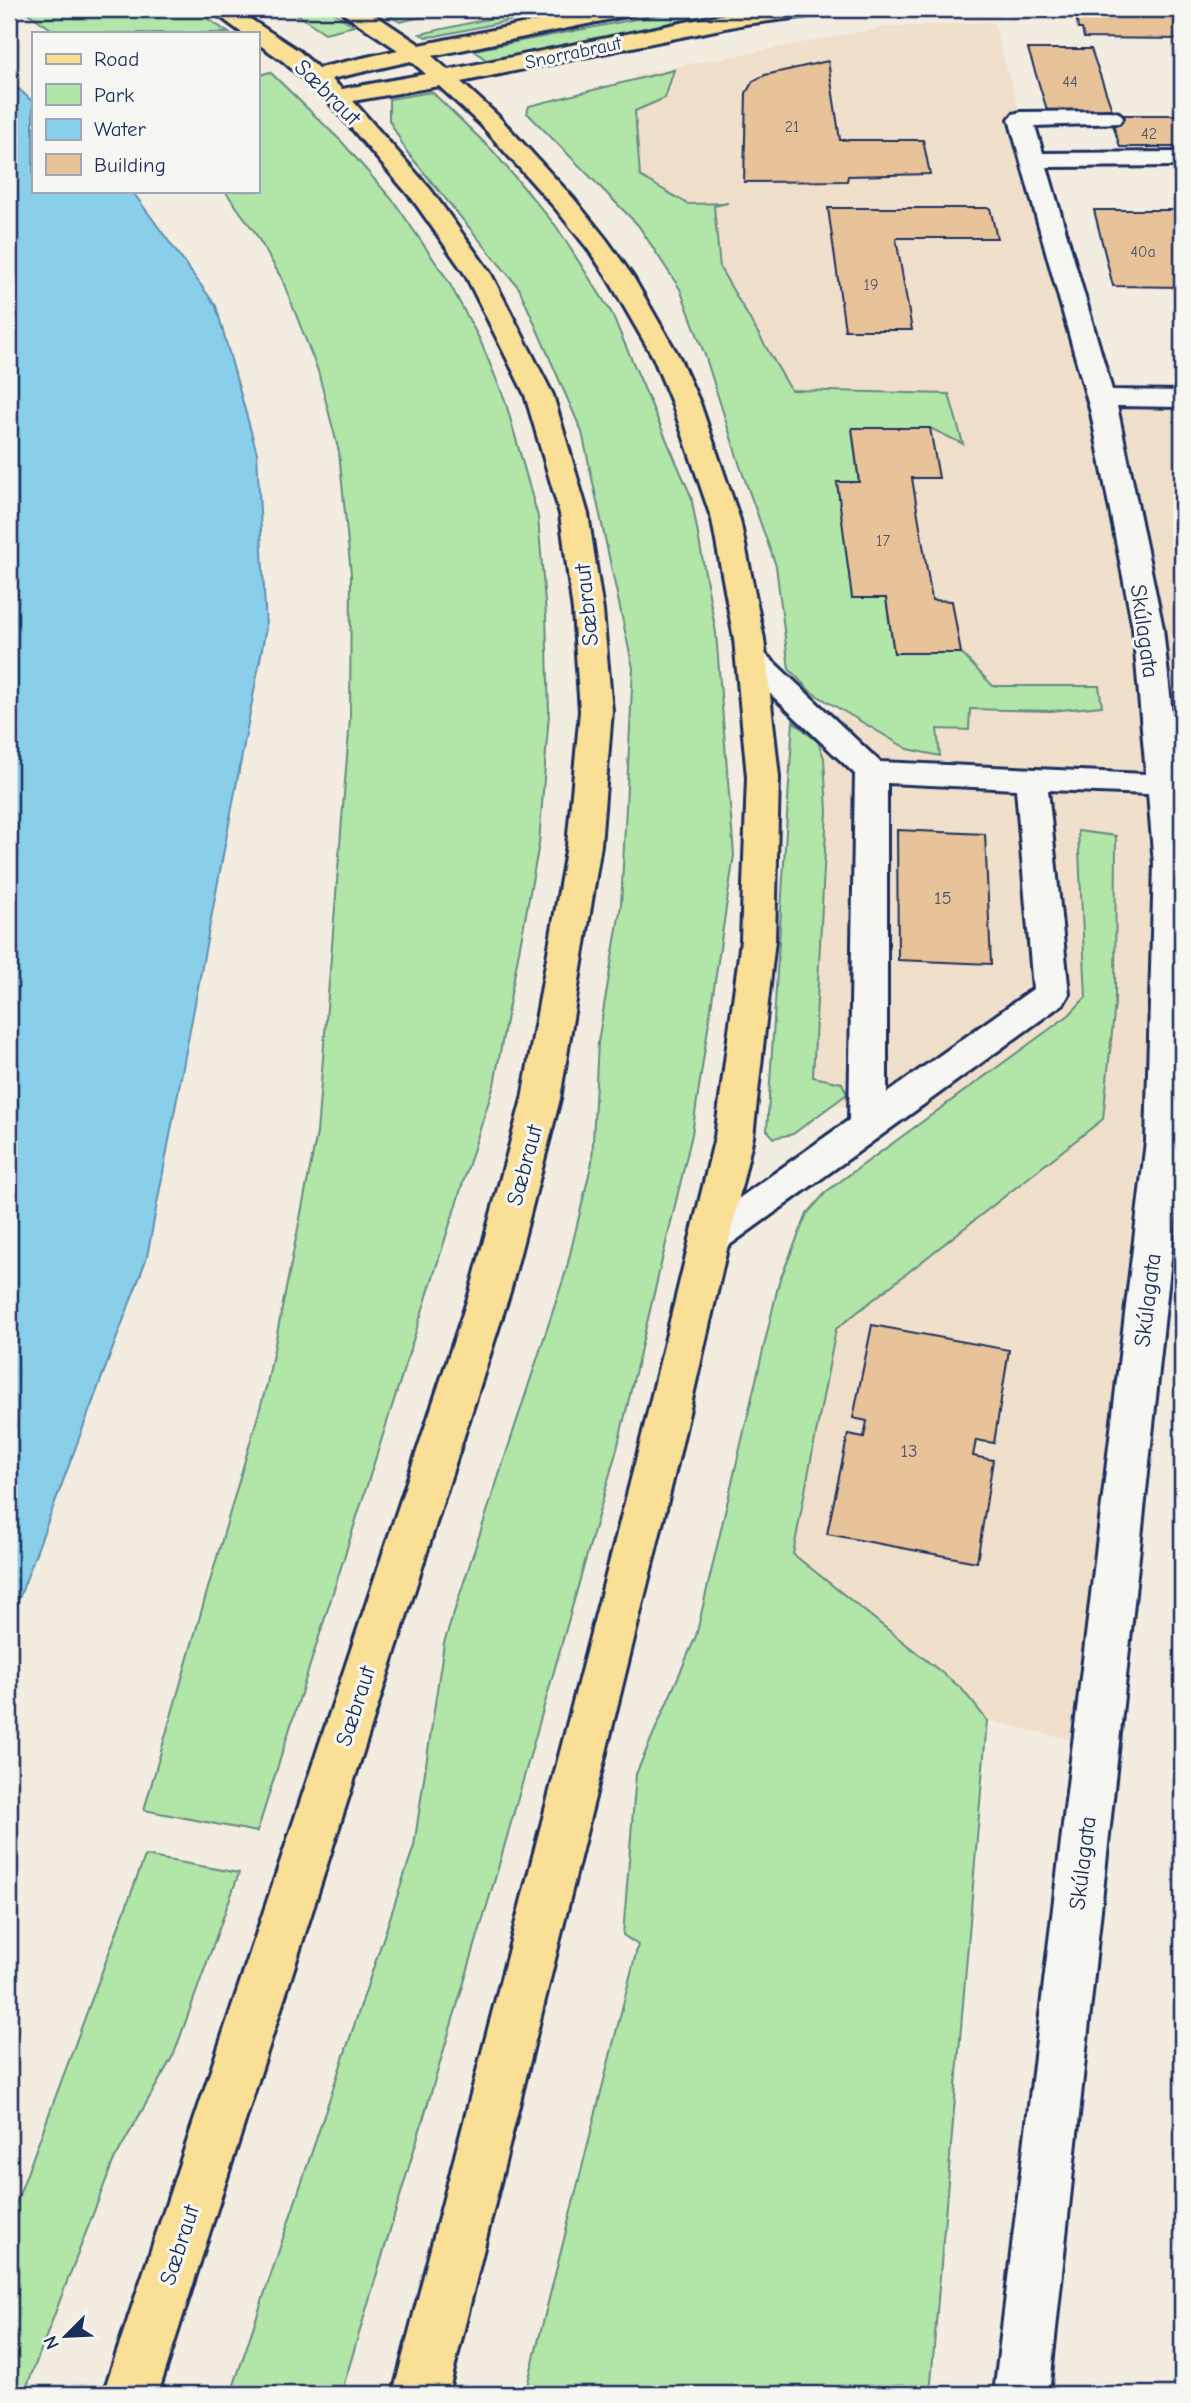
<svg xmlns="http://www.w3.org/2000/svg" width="1191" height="2403" viewBox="0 0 1191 2403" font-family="'Comic Neue',sans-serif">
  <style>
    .built { fill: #f0e0cb }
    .green { fill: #b1e6a8; stroke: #668a83; stroke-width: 2 }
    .water { fill: #89cfea; stroke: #5d8fb2; stroke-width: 2 }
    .building { fill: #e8c399; stroke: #1b2f5e; stroke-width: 2 }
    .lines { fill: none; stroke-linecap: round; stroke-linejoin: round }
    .minor-casing { stroke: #1b2f5e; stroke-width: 6 }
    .major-casing { stroke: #1b2f5e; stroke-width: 6 }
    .minor { fill: #f6f6f2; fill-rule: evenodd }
    .major { fill: #fadf96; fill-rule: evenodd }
    .labels { text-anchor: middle; stroke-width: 6; stroke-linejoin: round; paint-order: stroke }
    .far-number-label { font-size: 16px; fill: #4e546d }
    .far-street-label { font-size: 19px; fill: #1b2f5e; stroke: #f6f6f2 }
    .number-label { font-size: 19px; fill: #4e546d }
    .street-label { font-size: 23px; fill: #1b2f5e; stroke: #f6f6f2 }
  </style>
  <rect width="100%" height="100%" fill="#f3ece0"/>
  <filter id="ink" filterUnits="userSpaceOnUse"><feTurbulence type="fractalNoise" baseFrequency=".0143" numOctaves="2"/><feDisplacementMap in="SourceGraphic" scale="14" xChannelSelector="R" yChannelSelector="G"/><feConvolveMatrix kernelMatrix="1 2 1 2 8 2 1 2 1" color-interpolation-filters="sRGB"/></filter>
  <g filter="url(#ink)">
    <path class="built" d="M 993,22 L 1109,408 L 1182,408 L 1182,1126 L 1143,1125 L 1073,1740 L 987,1720 L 961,1688 L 793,1555 L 836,1329 L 1102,1120 L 799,1104 L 815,726 L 852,704 L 813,442 L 630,178 L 634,75 L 885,27 Z"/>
    <path class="green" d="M 22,9 L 193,9 L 229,33 L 57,33 Z
      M 289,9 L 329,9 L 354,26 L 325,33 Z
      M 380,9 L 456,9 L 400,22 Z
      M 533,9 L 567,9 L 436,36 L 426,37 L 420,34 Z
      M 689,9 L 738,9 L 487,61 L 474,50 Z
      M 674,70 L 665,98 L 635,111 L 640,176 L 688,204 L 728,203 L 714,206 L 720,268 L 791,390 L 949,394 L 963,444 L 930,428 L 852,428 L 859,482 L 837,482 L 886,598 L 894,653 L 961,653 L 993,686 L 1099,686 L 1102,706 L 1051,711 L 970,709 L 969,730 L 937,729 L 940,756 L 908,749 L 811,692 L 789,669 L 776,566 L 740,466 L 706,358 L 680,289 L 638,225 L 527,113 L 529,106 Z
      M 270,72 L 342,142 L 395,203 L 447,279 L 480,340 L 505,400 L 538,517 L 546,615 L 549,713 L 539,844 L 494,1085 L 257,1832 L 144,1810 L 267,1384 L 317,1133 L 350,719 L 351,574 L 339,452 L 318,371 L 282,279 L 254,231 L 225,191 L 257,191 L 257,76 Z
      M 432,92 L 493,151 L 556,226 L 611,312 L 691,496 L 716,633 L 734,855 L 692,1134 L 617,1449 L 497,1872 L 341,2394 L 231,2394 L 414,1846 L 444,1643 L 566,1271 L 592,1162 L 598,1042 L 621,905 L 633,668 L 582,432 L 519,288 L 407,152 L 389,120 L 389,99 Z
      M 793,721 L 818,742 L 824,758 L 827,811 L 813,1077 L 842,1083 L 847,1094 L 793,1134 L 774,1138 L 767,1130 Z
      M 1078,831 L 1116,836 L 1115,1003 L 1103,1119 L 836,1329 L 793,1554 L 961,1688 L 987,1720 L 930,2394 L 525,2394 L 638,1945 L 623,1935 L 636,1774 L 696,1636 L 779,1282 L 807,1214 L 827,1191 L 1069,1015 L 1086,997 Z
      M 145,1856 L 239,1873 L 174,2054 L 113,2162 L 24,2394 L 9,2394 L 9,2222 Z"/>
    <path class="water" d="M 9,80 L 33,102 L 33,191 L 132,191 L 216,306 L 257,453 L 266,628 L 147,1257 L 9,1625 Z"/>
    <path class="building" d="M 1076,13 L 1182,13 L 1182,39 L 1084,38 L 1082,29 L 1078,29 Z
      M 1028,49 L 1091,49 L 1113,113 L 1048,113 Z
      M 828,61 L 840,140 L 923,140 L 930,174 L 848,176 L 847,181 L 744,182 L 746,93 L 753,81 L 765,75 Z
      M 1110,115 L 1182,115 L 1182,147 L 1120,147 Z
      M 828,208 L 990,208 L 997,238 L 896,238 L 912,330 L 845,330 Z
      M 1094,210 L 1181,210 L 1182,287 L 1113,286 Z
      M 852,428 L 930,428 L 939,478 L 912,478 L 932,600 L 952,601 L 961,653 L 894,653 L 886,598 L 852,598 L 837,482 L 859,482 Z
      M 897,830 L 985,834 L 991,964 L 898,960 Z
      M 872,1325 L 1009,1350 L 994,1443 L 976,1440 L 973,1456 L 993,1460 L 977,1562 L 827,1534 L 848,1434 L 864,1437 L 867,1421 L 853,1418 Z"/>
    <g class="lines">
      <defs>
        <path id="minor" d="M 1111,111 L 1119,113 L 1123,118 L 1119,123 L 1035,126 L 1043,153 L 1182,152 L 1182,166 L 1047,167 L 1112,390 L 1182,391 L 1182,407 L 1117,406 L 1163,628 L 1182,810 L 1182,1156 L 1049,2394 L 994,2394 L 1146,1141 L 1154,864 L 1148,794 L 1048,790 L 1069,994 L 1064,1003 L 724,1249 L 710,1253 L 696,1249 L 690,1239 L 696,1229 L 849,1120 L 855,774 L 740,665 L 736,658 L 740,651 L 751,649 L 762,651 L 880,762 L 1146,774 L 1133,628 L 1091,413 L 1009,119 L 1013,114 L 1021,112 ZM 887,783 L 1016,789 L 1033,989 L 887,1093 Z"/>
        <path id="major" d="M 210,9 L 235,9 L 299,51 L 318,68 L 398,50 L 344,14 L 341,9 L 366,9 L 420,45 L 594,9 L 637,9 L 634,14 L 626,16 L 432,56 L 448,70 L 745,10 L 820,9 L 817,14 L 809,16 L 745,24 L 461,82 L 497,115 L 574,199 L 606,239 L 633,277 L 679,357 L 700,403 L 740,520 L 764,639 L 779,777 L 775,940 L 753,1137 L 679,1456 L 448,2394 L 393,2394 L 637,1456 L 715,1137 L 741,940 L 747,777 L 734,639 L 712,520 L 672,403 L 653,357 L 607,277 L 588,249 L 556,209 L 481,125 L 439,86 L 353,101 L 431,190 L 491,274 L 553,395 L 588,514 L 603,611 L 612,711 L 601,845 L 560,1099 L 510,1292 L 158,2394 L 103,2394 L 470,1292 L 522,1099 L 567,845 L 580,711 L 573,611 L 560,514 L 525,395 L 465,274 L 413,200 L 329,102 L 283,61 L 257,43 L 257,33 L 242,33 ZM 411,61 L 426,74 L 342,89 L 331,79 Z"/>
      </defs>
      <use href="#minor" class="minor-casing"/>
      <use href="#major" class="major-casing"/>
      <use href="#minor" class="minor"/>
      <use href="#major" class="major"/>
    </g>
  </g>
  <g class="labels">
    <g class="far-number-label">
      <text x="1070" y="87">44</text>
      <text x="792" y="132">21</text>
      <text x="1149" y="139">42</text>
      <text x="1143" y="257">40a</text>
      <text x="871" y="290">19</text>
      <text x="883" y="546">17</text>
    </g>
    <g class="far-street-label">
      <text transform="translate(573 52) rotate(-12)" y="7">Snorrabraut</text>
    </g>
    <g class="number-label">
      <text x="943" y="904">15</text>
      <text x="909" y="1457">13</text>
    </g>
    <g class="street-label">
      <text transform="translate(328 92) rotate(45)" y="8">Sæbraut</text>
      <text transform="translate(586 605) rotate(-96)" y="8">Sæbraut</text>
      <text transform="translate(1145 631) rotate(82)" y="8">Skúlagata</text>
      <text transform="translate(524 1165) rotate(-75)" y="8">Sæbraut</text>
      <text transform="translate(1147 1300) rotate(-83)" y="8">Skúlagata</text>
      <text transform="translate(355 1706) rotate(-72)" y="8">Sæbraut</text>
      <text transform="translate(1082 1863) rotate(-83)" y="8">Skúlagata</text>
      <text transform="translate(179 2245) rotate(-72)" y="8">Sæbraut</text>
    </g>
  </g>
  <rect width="1191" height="2403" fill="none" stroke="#f6f6f2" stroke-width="35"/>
  <rect x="18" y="18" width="1156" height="2368" fill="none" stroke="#1b2f5e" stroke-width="2.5" filter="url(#ink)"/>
  <rect x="32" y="32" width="228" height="161" fill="#f6f6f2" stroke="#9ea6b7" stroke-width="2"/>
  <rect x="46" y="54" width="35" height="10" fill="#fadf96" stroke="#9ea6b7" stroke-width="2"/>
  <text x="94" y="66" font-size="21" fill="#1b2f5e">Road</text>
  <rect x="46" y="84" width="35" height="21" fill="#b1e6a8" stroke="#9ea6b7" stroke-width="2"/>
  <text x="94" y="102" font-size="21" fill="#1b2f5e">Park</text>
  <rect x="46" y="119" width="35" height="21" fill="#89cfea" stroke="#9ea6b7" stroke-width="2"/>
  <text x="94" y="136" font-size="21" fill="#1b2f5e">Water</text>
  <rect x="46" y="154" width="35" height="21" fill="#e8c399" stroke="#9ea6b7" stroke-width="2"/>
  <text x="94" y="172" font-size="21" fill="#1b2f5e">Building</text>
  <g transform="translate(66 2336) rotate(246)" stroke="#f6f6f2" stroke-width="5" paint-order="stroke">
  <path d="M0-5L12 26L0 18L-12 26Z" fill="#1b2f5e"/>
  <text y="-10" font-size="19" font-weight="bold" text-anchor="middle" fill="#1b2f5e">N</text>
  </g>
</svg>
